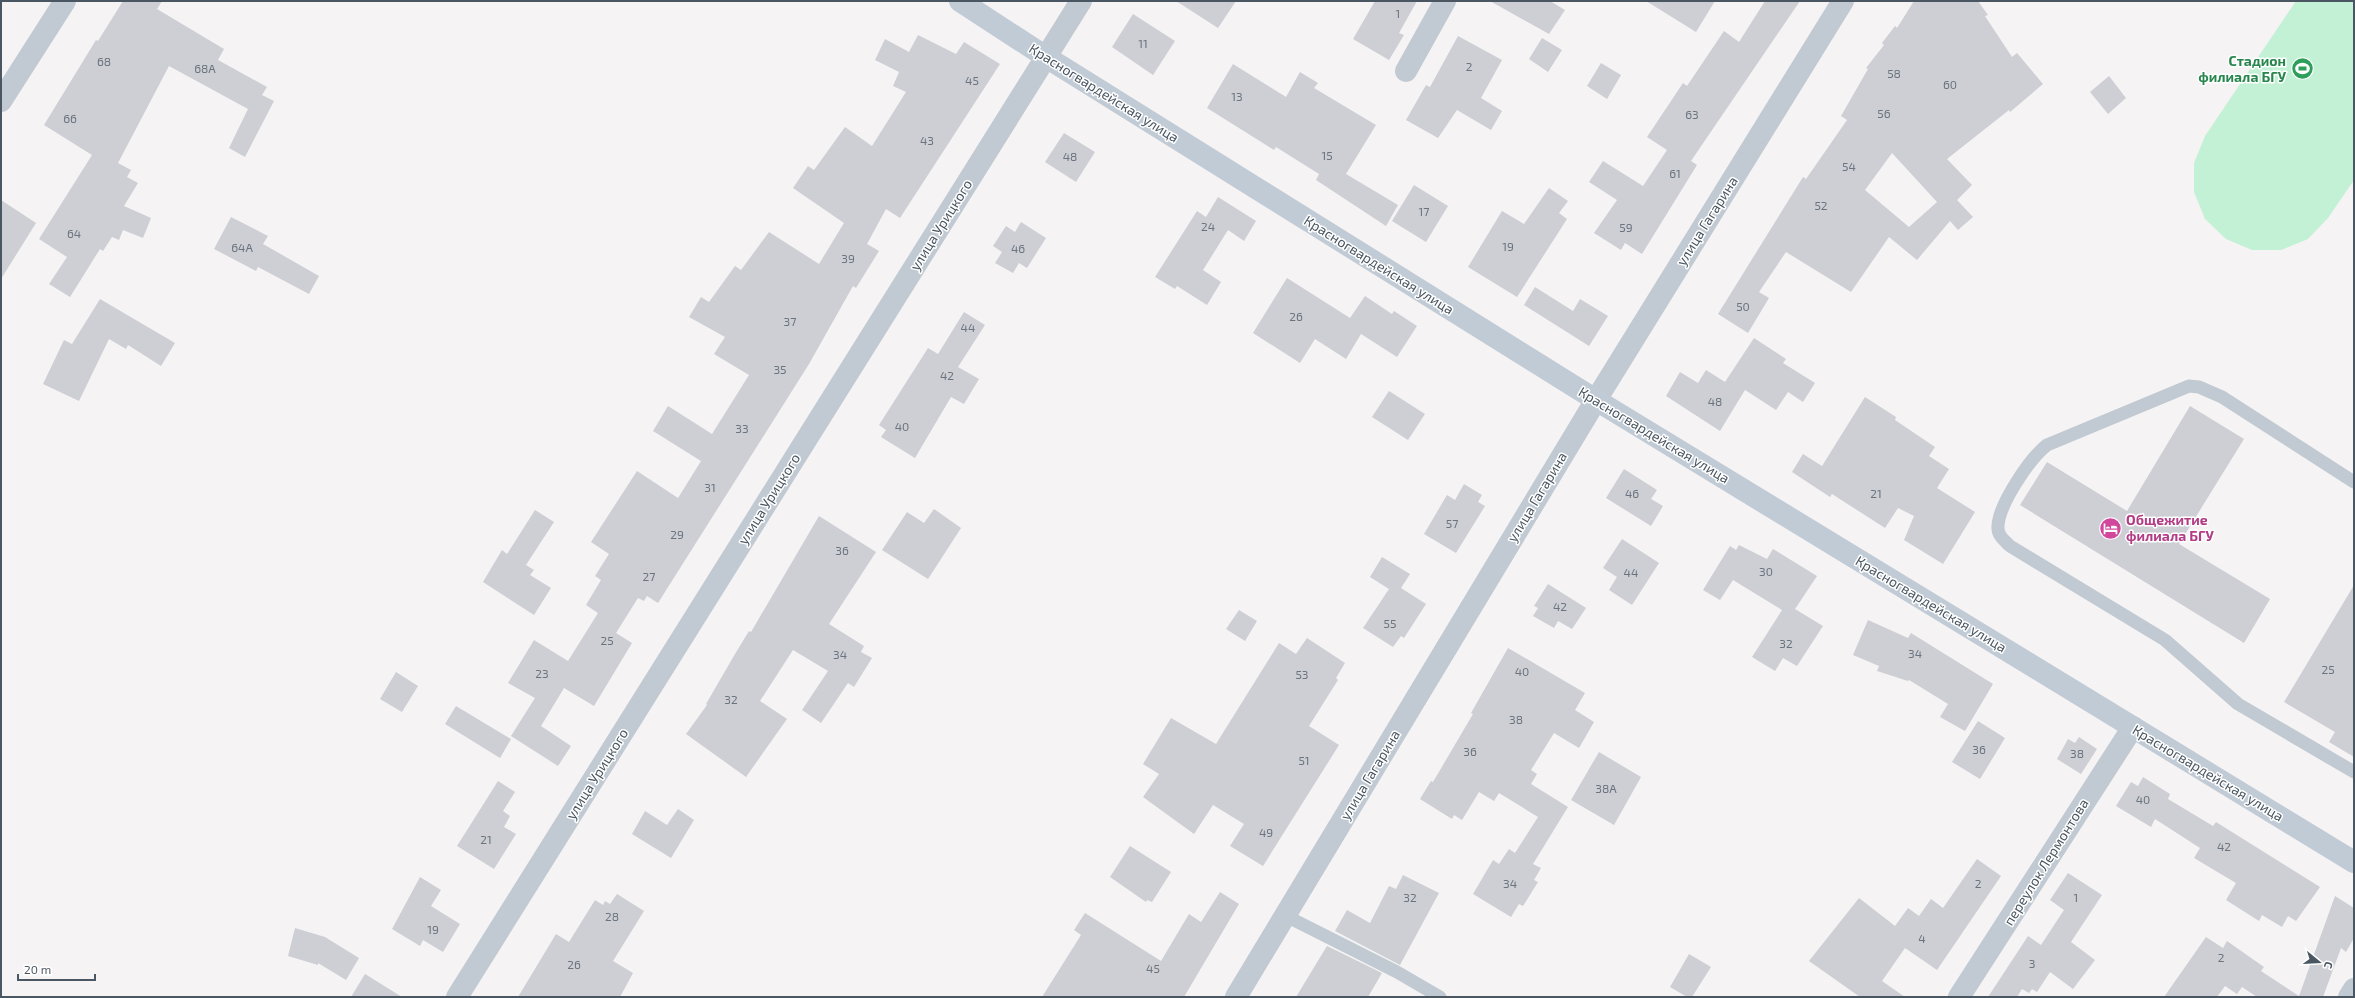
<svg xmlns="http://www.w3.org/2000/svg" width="2355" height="998" viewBox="0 0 2355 998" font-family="'Exo 2',sans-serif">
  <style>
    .green { fill: #c3f1d5 }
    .building { fill: #cdcfd5; fill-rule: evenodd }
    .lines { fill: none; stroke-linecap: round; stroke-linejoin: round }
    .service { stroke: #c1cad2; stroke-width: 13 }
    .minor { stroke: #c1cad2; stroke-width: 22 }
    .tertiary { stroke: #c1cad2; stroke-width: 22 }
    .secondary { stroke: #c1cbd6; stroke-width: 22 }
    .labels { text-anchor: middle; stroke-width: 3; stroke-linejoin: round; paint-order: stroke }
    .number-label { font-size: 12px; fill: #6b747e }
    .leisure-label { font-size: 14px; font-weight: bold; fill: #27864d; stroke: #fff; text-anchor: end }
    .street-label { font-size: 14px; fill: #4a5661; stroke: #fff }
    .hotel-label { font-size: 14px; font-weight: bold; fill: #b23c85; stroke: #fff; text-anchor: start }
  </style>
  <rect width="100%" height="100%" fill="#f5f3f3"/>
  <path class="green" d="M 2296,1 L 2354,1 L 2354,180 L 2328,218 L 2308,239 L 2281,250 L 2252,250 L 2226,239 L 2205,219 L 2194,192 L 2194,163 L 2205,136 Z"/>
  <path class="building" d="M 123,1 L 162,1 L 157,9 L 224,49 L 218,60 L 267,87 L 262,95 L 274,101 L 245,157 L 229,148 L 248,109 L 169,66 L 118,163 L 131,170 L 127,177 L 138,183 L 124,206 L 151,218 L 143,238 L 123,230 L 119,240 L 112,237 L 103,251 L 100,249 L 70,297 L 49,284 L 67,257 L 39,239 L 92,155 L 44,125 L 96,40 L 98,41 Z
    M 1176,1 L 1236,1 L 1218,28 Z
    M 1375,1 L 1417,1 L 1399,33 L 1404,35 L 1389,60 L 1353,39 Z
    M 1490,1 L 1550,1 L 1565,10 L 1549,34 Z
    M 1646,1 L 1715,1 L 1696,32 Z
    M 1765,1 L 1800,1 L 1691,161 L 1697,165 L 1642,254 L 1625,243 L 1621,250 L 1594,233 L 1617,200 L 1589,182 L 1603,161 L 1643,186 L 1667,150 L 1647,137 L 1683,83 L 1687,86 L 1724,31 L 1739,42 Z
    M 1914,1 L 1978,1 L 1988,15 L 1985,16 L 2012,57 L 2017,53 L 2043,84 L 2010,112 L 2009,110 L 1947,159 L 1972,185 L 1957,200 L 1973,217 L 1958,230 L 1950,221 L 1917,260 L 1889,237 L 1851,292 L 1786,252 L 1759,292 L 1769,298 L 1748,333 L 1718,314 L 1803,177 L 1806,179 L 1847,120 L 1841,116 L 1868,69 L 1866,68 L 1884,45 L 1882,43 L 1895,26 L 1897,28 ZM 1892,153 L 1937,202 L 1909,227 L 1865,190 Z
    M 1133,14 L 1175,41 L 1153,75 L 1112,47 Z
    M 918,35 L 956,54 L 964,42 L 1000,64 L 900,218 L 886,209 L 867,244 L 879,251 L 856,288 L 853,286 L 809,364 L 658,603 L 647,596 L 644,601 L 638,598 L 616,633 L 632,643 L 594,706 L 564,688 L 541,726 L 571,746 L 558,766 L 511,736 L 535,698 L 508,683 L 534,640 L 568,661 L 598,613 L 586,605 L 601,580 L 595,576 L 609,554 L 591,542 L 637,471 L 678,498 L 701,461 L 653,431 L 668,406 L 712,434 L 749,375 L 714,354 L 725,337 L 689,317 L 701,297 L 709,302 L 735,266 L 741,270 L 769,232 L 819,264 L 844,223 L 793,188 L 808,166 L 814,170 L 845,127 L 872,146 L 906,92 L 893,86 L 899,72 L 875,60 L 885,39 L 909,52 Z
    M 1458,36 L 1502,60 L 1481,98 L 1502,111 L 1491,130 L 1457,110 L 1438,138 L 1406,120 L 1426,85 L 1430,87 Z
    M 1542,38 L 1562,50 L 1548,72 L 1529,59 Z
    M 1601,63 L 1621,75 L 1607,99 L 1587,86 Z
    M 1233,64 L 1286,97 L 1300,72 L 1318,83 L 1314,88 L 1376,125 L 1346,174 L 1398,205 L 1386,226 L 1316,180 L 1319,174 L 1276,147 L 1274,150 L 1207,108 Z
    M 2109,76 L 2126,98 L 2108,114 L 2090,92 Z
    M 1064,133 L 1095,152 L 1076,182 L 1045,162 Z
    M 1414,185 L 1448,206 L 1426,242 L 1392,221 Z
    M 1549,188 L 1568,201 L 1559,213 L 1567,219 L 1517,297 L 1468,267 L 1502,211 L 1524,224 Z
    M 1218,197 L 1256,221 L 1244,241 L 1228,230 L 1203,270 L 1221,282 L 1207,305 L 1177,286 L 1175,289 L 1155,277 L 1197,211 L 1206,217 Z
    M 1,200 L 36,223 L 1,279 Z
    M 231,217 L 268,236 L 263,244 L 319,276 L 309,294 L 258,267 L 256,271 L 214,249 Z
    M 1021,222 L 1046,238 L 1027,268 L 1019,263 L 1013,273 L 995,263 L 1002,252 L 993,246 L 1006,226 L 1015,232 Z
    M 1287,278 L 1350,318 L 1365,296 L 1392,314 L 1394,311 L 1417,326 L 1397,357 L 1361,334 L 1346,359 L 1315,339 L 1300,363 L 1253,333 Z
    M 1535,287 L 1573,311 L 1580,299 L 1608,316 L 1589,346 L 1524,305 Z
    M 100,299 L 175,343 L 161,366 L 128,345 L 126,349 L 109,339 L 79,401 L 43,384 L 64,340 L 72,344 Z
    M 964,312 L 985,325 L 958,367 L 979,379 L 964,404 L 951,397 L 915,458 L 881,437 L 886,430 L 879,425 L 928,348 L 938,354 Z
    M 1754,338 L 1786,359 L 1783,363 L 1815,383 L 1803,402 L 1788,392 L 1776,410 L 1745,390 L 1720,431 L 1666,396 L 1680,372 L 1698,383 L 1706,370 L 1725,382 Z
    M 1389,391 L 1425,414 L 1408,440 L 1372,417 Z
    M 1865,397 L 1896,417 L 1895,420 L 1935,447 L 1929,456 L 1949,469 L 1937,488 L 1975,512 L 1943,564 L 1904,540 L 1914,516 L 1898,508 L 1885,528 L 1832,494 L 1830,497 L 1792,472 L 1803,454 L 1822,466 Z
    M 2190,406 L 2244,439 L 2179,544 L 2270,599 L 2244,643 L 2020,505 L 2047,462 L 2127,511 Z
    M 1624,469 L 1657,490 L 1651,499 L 1663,506 L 1651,526 L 1606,498 Z
    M 1464,484 L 1482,495 L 1478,502 L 1485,506 L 1456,553 L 1424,534 L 1447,495 L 1455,500 Z
    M 934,509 L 961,528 L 928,579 L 882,550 L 907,512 L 924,523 Z
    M 535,510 L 554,522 L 526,565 L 534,570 L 530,575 L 551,588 L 534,615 L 483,582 L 502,550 L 507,554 Z
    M 819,516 L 876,552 L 829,624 L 864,646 L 861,652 L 872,658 L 854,687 L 848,683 L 821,723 L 802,710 L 828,671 L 793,650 L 760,701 L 787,719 L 746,777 L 686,734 L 707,705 L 706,704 L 735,654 L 749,631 L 751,632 Z
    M 1622,539 L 1659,563 L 1632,605 L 1609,590 L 1617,577 L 1603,568 Z
    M 1739,545 L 1767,559 L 1773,549 L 1817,576 L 1795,609 L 1823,626 L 1797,666 L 1783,658 L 1775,671 L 1752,657 L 1782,610 L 1733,580 L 1720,600 L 1703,590 L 1730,546 L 1736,550 Z
    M 1382,557 L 1410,574 L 1401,588 L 1426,604 L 1404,638 L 1401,636 L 1393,647 L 1363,628 L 1389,589 L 1370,577 Z
    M 1548,584 L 1586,608 L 1572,629 L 1558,621 L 1554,628 L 1533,616 L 1538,608 L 1534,606 Z
    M 2354,585 L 2354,757 L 2329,742 L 2335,732 L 2284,702 Z
    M 1239,610 L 1257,621 L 1245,641 L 1226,629 Z
    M 1868,620 L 1908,638 L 1911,633 L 1993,684 L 1965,731 L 1940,717 L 1948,704 L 1909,680 L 1908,681 L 1877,671 L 1879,666 L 1853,655 Z
    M 1307,638 L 1345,663 L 1336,678 L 1338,680 L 1309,726 L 1339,745 L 1263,866 L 1230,846 L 1244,824 L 1213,805 L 1194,834 L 1143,797 L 1159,774 L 1143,764 L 1171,718 L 1216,744 L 1279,643 L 1296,654 Z
    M 1508,648 L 1585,693 L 1575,710 L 1594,722 L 1579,748 L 1554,733 L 1531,770 L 1537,774 L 1531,784 L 1568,807 L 1533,864 L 1541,868 L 1534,880 L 1538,882 L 1523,906 L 1519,904 L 1511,917 L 1473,894 L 1493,860 L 1499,864 L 1509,849 L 1515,853 L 1538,817 L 1499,793 L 1494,801 L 1479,792 L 1462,820 L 1454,815 L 1452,819 L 1420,799 L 1431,781 L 1433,782 L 1473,714 L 1471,713 Z
    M 396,672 L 418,686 L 402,712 L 380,699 Z
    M 456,706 L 511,739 L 500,758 L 445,724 Z
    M 1978,721 L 2005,738 L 1980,779 L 1952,762 Z
    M 2079,737 L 2097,749 L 2081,774 L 2057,759 L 2068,739 L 2075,743 Z
    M 1599,752 L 1641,777 L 1614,825 L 1571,800 Z
    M 2143,777 L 2170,794 L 2168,799 L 2213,826 L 2216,822 L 2320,887 L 2296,921 L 2288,916 L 2282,927 L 2262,915 L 2259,921 L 2226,900 L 2236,883 L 2194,858 L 2200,848 L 2155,819 L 2151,827 L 2116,806 L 2131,782 L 2138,786 Z
    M 498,781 L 515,792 L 503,811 L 510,816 L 504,827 L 516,834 L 494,869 L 457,846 Z
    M 678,809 L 694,820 L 671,858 L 632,834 L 645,811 L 667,825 Z
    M 1130,846 L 1171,872 L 1152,902 L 1147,900 L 1146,902 L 1110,877 Z
    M 1977,859 L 2001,876 L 1937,970 L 1905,948 L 1882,981 L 1905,997 L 1860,997 L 1809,961 L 1859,898 L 1895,926 L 1908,908 L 1919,916 L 1931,899 L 1943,908 Z
    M 2068,873 L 2102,895 L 2071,942 L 2095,960 L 2073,989 L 2050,972 L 2037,992 L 2032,989 L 2029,993 L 2022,989 L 2017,997 L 1988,997 L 2028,936 L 2041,945 L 2064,910 L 2050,900 Z
    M 1403,875 L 1439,893 L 1400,965 L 1335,931 L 1347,910 L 1370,923 L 1389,886 L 1396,889 Z
    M 420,877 L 441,890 L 431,906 L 460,924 L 443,952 L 423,940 L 420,946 L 392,929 Z
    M 1220,892 L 1239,904 L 1184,997 L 1042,997 L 1081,935 L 1074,930 L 1085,913 L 1161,961 L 1189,914 L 1201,922 Z
    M 617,894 L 644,911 L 613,961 L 633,973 L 620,997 L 518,997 L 556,934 L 569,942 L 595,900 L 603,905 L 605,901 L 610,904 Z
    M 2335,896 L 2354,908 L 2354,938 L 2346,952 L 2341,948 L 2323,997 L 2257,997 L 2242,987 L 2237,994 L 2225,986 L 2217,997 L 2164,997 L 2206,937 L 2223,948 L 2227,941 L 2264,967 L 2261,971 L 2299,996 Z
    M 295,928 L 325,937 L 359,958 L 346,980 L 318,963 L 318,965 L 288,956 Z
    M 1327,946 L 1382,973 L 1368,997 L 1296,997 Z
    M 1689,954 L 1711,967 L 1692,997 L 1687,997 L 1670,987 Z
    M 365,974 L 402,997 L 351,997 Z"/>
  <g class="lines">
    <path class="service" d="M 2354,482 L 2222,397 L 2199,387 L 2189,386 L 2047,445 C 2030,458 1999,504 1998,526 C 1997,535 2004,540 2010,546 L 2165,640 L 2238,704 L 2354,772
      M 1286,916 L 1397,972 L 1440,997"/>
    <path class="minor" d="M 1046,57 L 1081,1
      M 1406,71 L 1445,1
      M 1236,997 L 1596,400 L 1843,1
      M 1959,997 L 2133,727
      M 2349,997 L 2354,989"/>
    <path class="tertiary" d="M 1,101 L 65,1
      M 457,997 L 1046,57"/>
    <path class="secondary" d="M 960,1 L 1046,57 L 1596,400 L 2354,862"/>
  </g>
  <defs>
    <symbol id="stadium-disc" viewBox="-11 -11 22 22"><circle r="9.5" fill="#2e9e5b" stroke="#fff"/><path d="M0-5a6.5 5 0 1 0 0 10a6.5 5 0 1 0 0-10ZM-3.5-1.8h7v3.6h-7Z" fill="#fff"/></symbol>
    <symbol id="hotel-disc" viewBox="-11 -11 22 22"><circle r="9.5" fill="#d1479c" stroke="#fff"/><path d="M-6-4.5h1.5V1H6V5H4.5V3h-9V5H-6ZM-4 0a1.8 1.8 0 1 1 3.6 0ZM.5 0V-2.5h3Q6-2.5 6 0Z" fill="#fff"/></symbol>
  </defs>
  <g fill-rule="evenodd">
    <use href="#stadium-disc" x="2290" y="56" width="25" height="25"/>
    <use href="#hotel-disc" x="2098" y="516" width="25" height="25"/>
  </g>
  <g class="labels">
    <g class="number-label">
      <text x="1398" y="18">1</text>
      <text x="1143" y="48">11</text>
      <text x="104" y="66">68</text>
      <text x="1469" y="71">2</text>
      <text x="205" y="73">68А</text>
      <text x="1894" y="78">58</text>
      <text x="972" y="85">45</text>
      <text x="1950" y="89">60</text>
      <text x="1237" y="101">13</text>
      <text x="1884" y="118">56</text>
      <text x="1692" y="119">63</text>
      <text x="70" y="123">66</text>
      <text x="927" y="145">43</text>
      <text x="1327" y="160">15</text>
      <text x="1070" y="161">48</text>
      <text x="1849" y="171">54</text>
      <text x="1675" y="178">61</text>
      <text x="1821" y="210">52</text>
      <text x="1424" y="216">17</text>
      <text x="1208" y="231">24</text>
      <text x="1626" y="232">59</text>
      <text x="74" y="238">64</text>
      <text x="1508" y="251">19</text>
      <text x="242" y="252">64А</text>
      <text x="1018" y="253">46</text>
      <text x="848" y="263">39</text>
      <text x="1743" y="311">50</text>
      <text x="1296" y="321">26</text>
      <text x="790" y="326">37</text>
      <text x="968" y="332">44</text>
      <text x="780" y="374">35</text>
      <text x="947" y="380">42</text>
      <text x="1715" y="406">48</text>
      <text x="902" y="431">40</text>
      <text x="742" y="433">33</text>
      <text x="710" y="492">31</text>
      <text x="1632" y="498">46</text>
      <text x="1876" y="498">21</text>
      <text x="1452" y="528">57</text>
      <text x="677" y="539">29</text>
      <text x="842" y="555">36</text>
      <text x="1766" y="576">30</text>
      <text x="1631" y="577">44</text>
      <text x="649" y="581">27</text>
      <text x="1560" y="611">42</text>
      <text x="1390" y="628">55</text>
      <text x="607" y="645">25</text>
      <text x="1786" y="648">32</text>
      <text x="1915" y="658">34</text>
      <text x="840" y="659">34</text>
      <text x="2328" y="674">25</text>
      <text x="1522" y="676">40</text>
      <text x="542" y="678">23</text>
      <text x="1302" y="679">53</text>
      <text x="731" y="704">32</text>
      <text x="1516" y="724">38</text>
      <text x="1979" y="754">36</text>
      <text x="1470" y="756">36</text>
      <text x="2077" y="758">38</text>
      <text x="1304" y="765">51</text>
      <text x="1606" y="793">38А</text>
      <text x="2143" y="804">40</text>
      <text x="1266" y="837">49</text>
      <text x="486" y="844">21</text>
      <text x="2224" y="851">42</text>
      <text x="1510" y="888">34</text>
      <text x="1978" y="888">2</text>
      <text x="1410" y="902">32</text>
      <text x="2076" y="902">1</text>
      <text x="612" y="921">28</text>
      <text x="433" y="934">19</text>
      <text x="1922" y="943">4</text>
      <text x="2221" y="962">2</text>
      <text x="2032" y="968">3</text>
      <text x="574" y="969">26</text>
      <text x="1153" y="973">45</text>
    </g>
    <g class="leisure-label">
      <text x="2286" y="66">Стадион<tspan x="2286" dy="16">филиала БГУ</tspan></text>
    </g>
    <g class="street-label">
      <text transform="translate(1104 93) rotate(32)" y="5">Красногвардейская улица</text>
      <text transform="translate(1707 221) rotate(-58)" y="5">улица Гагарина</text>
      <text transform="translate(941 225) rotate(-58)" y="5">улица Урицкого</text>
      <text transform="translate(1379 265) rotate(32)" y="5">Красногвардейская улица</text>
      <text transform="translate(1654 435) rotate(31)" y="5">Красногвардейская улица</text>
      <text transform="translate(1537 497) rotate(-59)" y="5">улица Гагарина</text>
      <text transform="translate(769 499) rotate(-58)" y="5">улица Урицкого</text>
      <text transform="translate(1931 604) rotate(31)" y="5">Красногвардейская улица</text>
      <text transform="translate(2208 773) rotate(31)" y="5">Красногвардейская улица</text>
      <text transform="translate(597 774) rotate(-58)" y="5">улица Урицкого</text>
      <text transform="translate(1370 775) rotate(-59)" y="5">улица Гагарина</text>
      <text transform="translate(2046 862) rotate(-58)" y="5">переулок Лермонтова</text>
    </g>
    <g class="hotel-label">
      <text x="2126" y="525">Общежитие<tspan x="2126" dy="16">филиала БГУ</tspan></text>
    </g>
  </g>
  <rect width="2355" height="998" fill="none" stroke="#4a5661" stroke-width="4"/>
  <g transform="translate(2319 962) rotate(108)" stroke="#ffffff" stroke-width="3" paint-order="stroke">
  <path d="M0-3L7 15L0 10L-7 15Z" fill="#4a5661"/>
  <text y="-6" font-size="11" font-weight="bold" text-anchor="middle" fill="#4a5661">С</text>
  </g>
  <path d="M18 974v6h77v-6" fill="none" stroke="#4a5661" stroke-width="2"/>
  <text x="24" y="974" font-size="12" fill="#4a5661" stroke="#ffffff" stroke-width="3" paint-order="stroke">20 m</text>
</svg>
